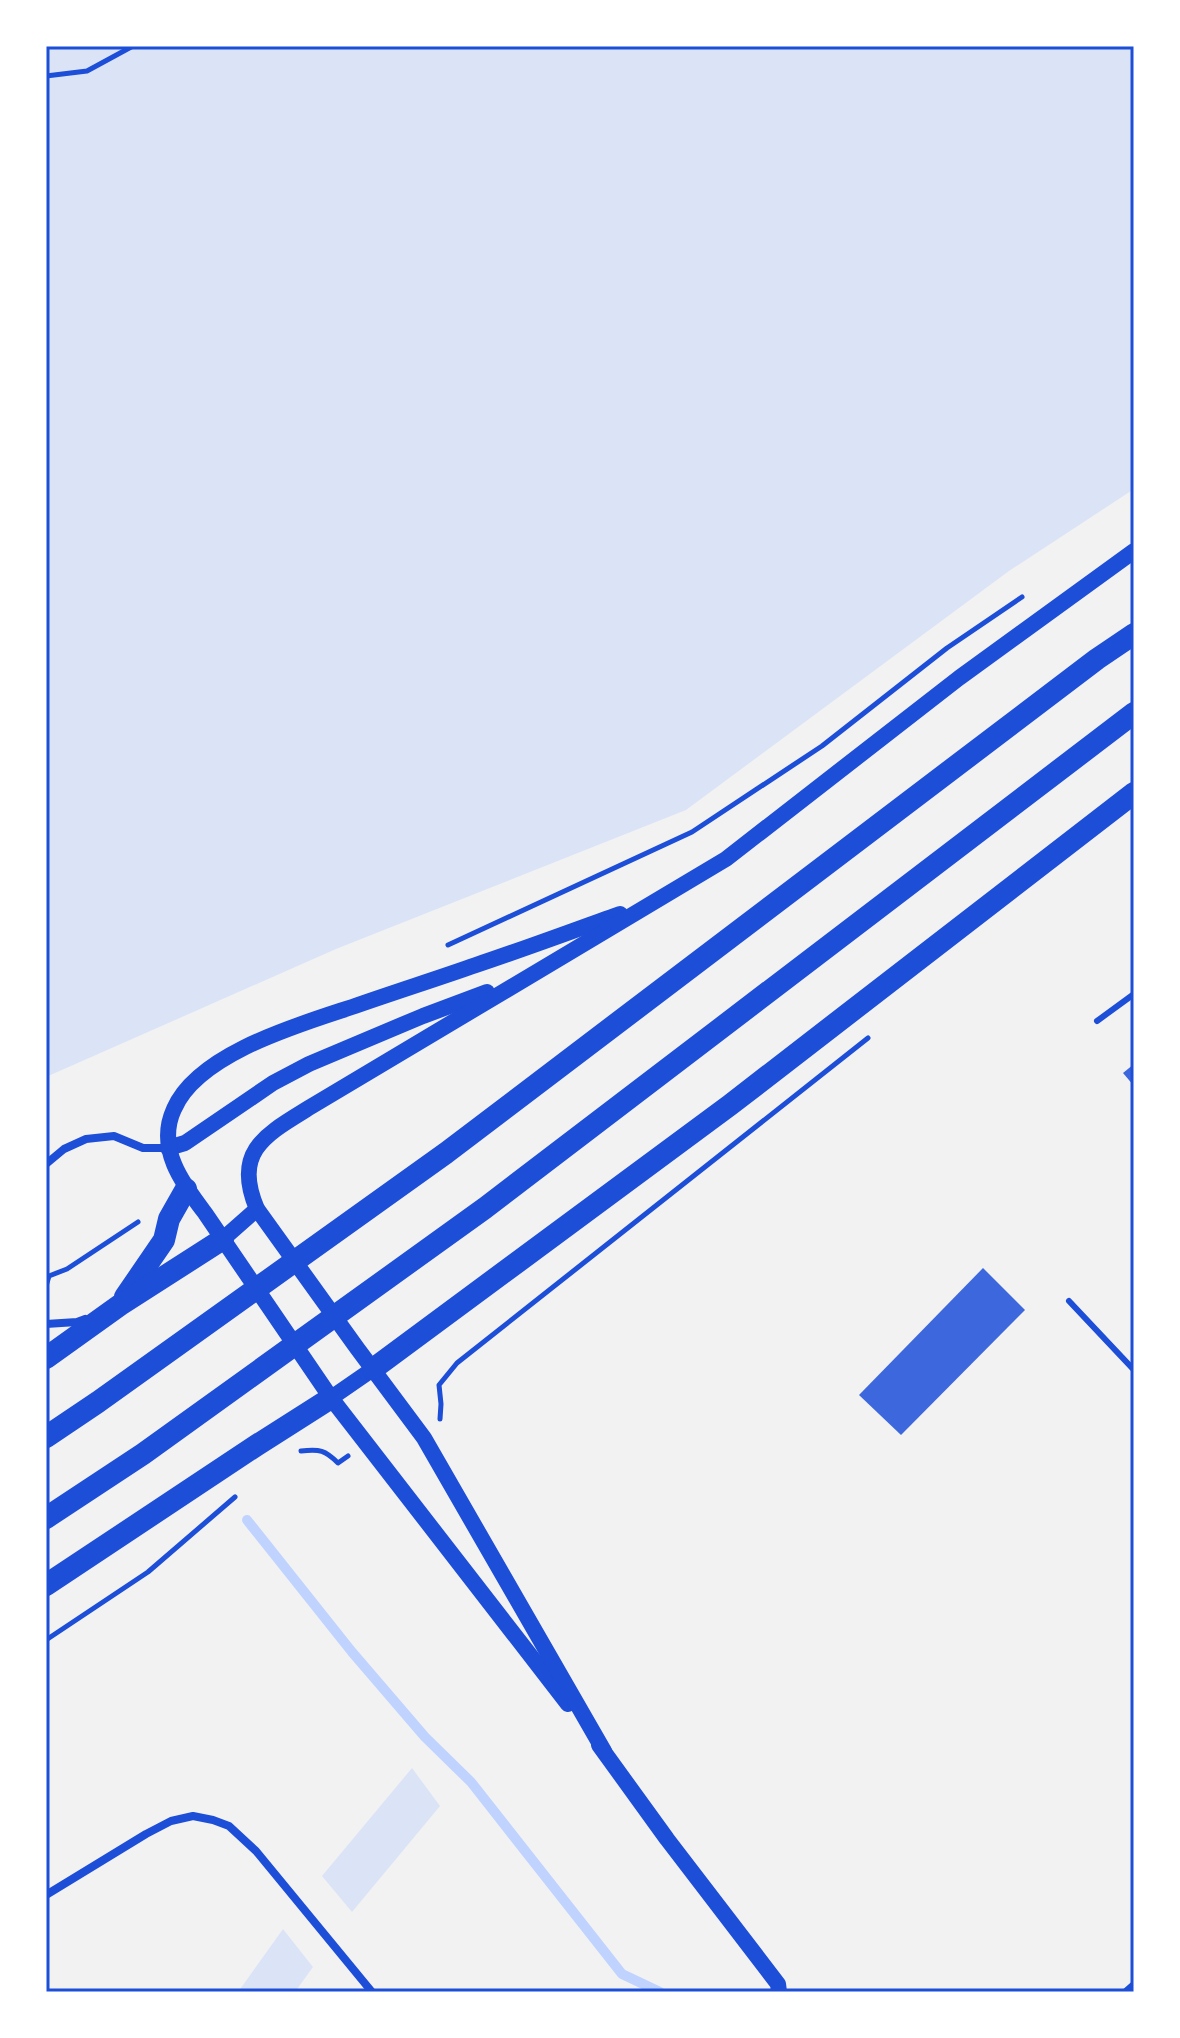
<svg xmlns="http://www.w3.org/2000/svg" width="1180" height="2038" font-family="'PT Sans',sans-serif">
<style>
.green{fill:#dbe4f7}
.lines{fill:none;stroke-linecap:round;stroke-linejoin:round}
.stream{stroke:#bfd3fe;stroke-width:10}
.building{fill:#3d67dc}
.path{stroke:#1d4ed8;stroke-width:5}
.service{stroke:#1d4ed8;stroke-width:6}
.minor{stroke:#1d4ed8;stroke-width:8}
.secondary{stroke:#1d4ed8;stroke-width:16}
.trunk{stroke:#1d4ed8;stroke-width:22}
.neatline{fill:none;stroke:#1d4ed8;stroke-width:3}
</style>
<rect width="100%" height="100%" fill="#f2f2f2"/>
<!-- green -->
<g class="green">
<polygon points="46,46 1134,46 1134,489 1009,571 686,810 336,949 46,1077"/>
<polygon points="412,1768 440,1806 352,1912 322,1876"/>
<polygon points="283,1929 313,1967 295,1992 238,1992"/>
</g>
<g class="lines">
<!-- stream -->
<polyline class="stream" points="247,1520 352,1652 425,1737 471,1782 622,1974 660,1992"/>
</g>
<!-- building -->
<g class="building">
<polygon points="1134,1064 1134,1086 1123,1073"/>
<polygon points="983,1268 1025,1310 901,1435 859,1395"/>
</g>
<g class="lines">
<!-- path -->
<g class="path">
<polyline points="46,76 87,71 133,46"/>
<polyline points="448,945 692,832 822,746 947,648 1022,597"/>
<polyline points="46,1286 49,1276 67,1269 138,1222"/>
<polyline points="440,1419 441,1404 439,1385 457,1363 868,1038"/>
<path d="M301 1451C320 1449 325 1450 338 1463L348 1456"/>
<polyline points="46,1640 148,1572 235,1497"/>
</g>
<!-- service -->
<g class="service">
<polyline points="1097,1021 1134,994"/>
<polyline points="1069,1301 1134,1370"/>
</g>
<!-- minor -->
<g class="minor">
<polyline points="46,1164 64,1149 86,1139 114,1136 143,1148 168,1148"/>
<polyline points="46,1324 77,1322 85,1319"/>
<polyline points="46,1895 146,1834 171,1821 193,1816 213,1820 229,1826 256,1851 372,1992"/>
<polyline points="1126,1992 1134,1985"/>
</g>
<!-- secondary -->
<g class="secondary">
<polyline points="168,1148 185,1143 273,1083 309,1064 423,1016 487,992"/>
<polyline points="223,1239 257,1209"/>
<polyline points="331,1398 373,1369"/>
<path d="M568 1704 331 1398 205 1213C182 1183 156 1148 174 1109 198 1053 301 1024 355 1006 395 992 436 979 476 965 524 949 572 931 620 914"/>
<polyline points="599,1745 667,1839 778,1984 779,1992"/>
<path d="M604 1751 424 1438 357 1348 257 1209C232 1150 267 1134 312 1106L726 859 959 678 1134 551"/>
</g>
<!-- trunk -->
<g class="trunk">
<polyline points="125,1297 164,1240 169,1219 186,1189"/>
<polyline points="46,1358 120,1305 223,1239"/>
<polyline points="373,1369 730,1105 1134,793"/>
<polyline points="46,1437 98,1402 446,1153 1097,659 1134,634"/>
<polyline points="46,1518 143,1454 485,1208 1134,713"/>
<polyline points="46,1585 257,1445 331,1398"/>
</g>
</g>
<!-- border -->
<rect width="1180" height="2038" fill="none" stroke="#ffffff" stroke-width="96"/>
<rect x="48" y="48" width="1084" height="1942" class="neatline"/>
</svg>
